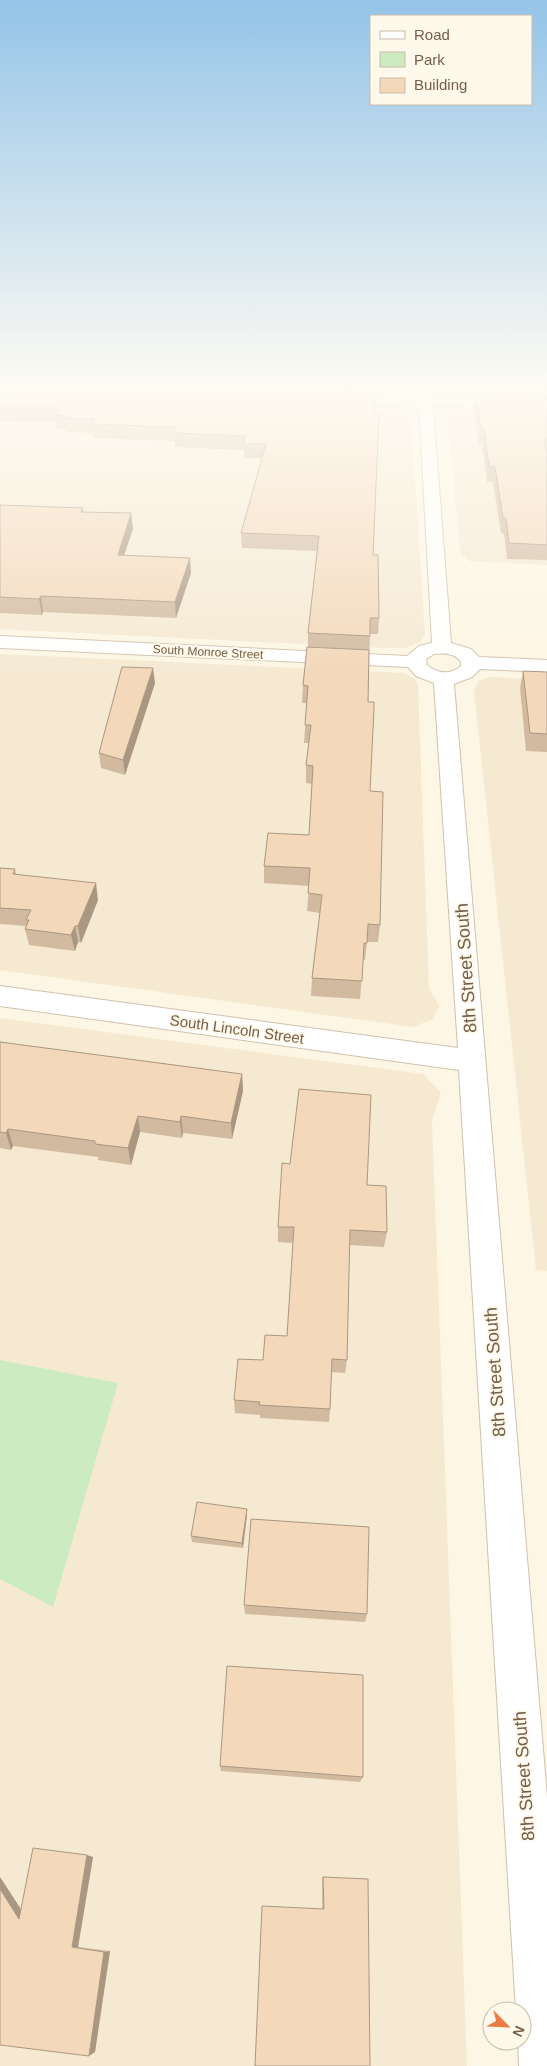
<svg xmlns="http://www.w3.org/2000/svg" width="547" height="2066" font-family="Helvetica,sans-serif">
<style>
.residential{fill:#f5e9d2}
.green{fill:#cdebc1}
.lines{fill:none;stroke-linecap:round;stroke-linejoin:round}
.minor-casing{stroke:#d1c1ac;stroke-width:2}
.minor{fill:#fff;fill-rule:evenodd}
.wall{fill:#d1baa0}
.shaded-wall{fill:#aa9782}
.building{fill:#f3d8ba;stroke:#aa9782}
.labels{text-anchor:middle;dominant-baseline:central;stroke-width:4;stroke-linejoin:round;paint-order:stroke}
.far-street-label{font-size:12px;fill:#765e48;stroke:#fff9eb}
.street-label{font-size:15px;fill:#765e48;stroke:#fff9eb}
.near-street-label{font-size:18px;fill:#765e48;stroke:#fff9eb}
</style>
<rect width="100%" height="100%" fill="#fdf6e4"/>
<!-- residential -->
<g class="residential">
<polygon points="0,393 388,405 406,409 411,418 425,635 420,642 406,648 383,648 0,629"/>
<polygon points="457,408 547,411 547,565 469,561 460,552 447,410"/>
<polygon points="0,654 404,673 415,679 418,685 429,989 439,1005 433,1019 413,1027 0,970"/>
<polygon points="490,677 547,680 547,1271 536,1270 474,691 478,681"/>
<polygon points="0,1018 423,1074 441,1093 432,1120 467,2066 0,2066"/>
</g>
<!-- green -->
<polygon class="green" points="0,1360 118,1383 53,1607 0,1579"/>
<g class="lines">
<defs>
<path id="minor" d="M418 390H432V398L547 402V410L433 406 451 643 471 649 479 657 547 660V672L480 669 472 677 454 684 547 1797V2066H519L518 2041H522V2011H516L459 1070 0 1006V986L458 1048 434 683 416 676 408 667 0 648V636L407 656 419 646 432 643 419 406 339 403 332 399 339 395 419 398ZM434 654C444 653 455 653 461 662V666C450 676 437 673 427 665L426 659Z"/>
</defs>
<!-- minor casing -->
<use href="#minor" class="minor-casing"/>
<!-- minor -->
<use href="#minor" class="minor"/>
</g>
<!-- wall -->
<g class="wall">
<polygon points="0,390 377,390 374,415 373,555 379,618 378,634 370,634 368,702 370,791 380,925 378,942 367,942 365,960 363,960 360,999 311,996 312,978 320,913 307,911 309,886 264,883 264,866 309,835 312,784 306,783 306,765 309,743 304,743 307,703 302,703 303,685 308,647 308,633 317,551 242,548 241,533 262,458 244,458 244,450 175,447 175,441 94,438 93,433 66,432 66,430 56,429 55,422 0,421"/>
<polygon points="472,390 547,390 547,560 507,559 504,534 501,533 493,482 487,482 482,443 479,443 473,409 475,398 473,398"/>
<polygon points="0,505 83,508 84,512 131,513 133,529 124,555 191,573 176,618 43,612 42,615 0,613"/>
<polygon points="523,671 547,672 547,752 526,751 520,688"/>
<polygon points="155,683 125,775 101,768 99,753"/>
<polygon points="0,868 15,869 16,874 98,900 81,943 78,942 75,951 29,945 25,929 26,926 0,924"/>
<polygon points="0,1042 242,1074 243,1091 232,1139 183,1133 182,1138 140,1132 131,1165 98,1160 98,1157 13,1146 11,1150 0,1148"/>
<polygon points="367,1185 387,1232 384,1247 349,1245 347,1360 345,1373 331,1372 330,1409 329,1422 260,1418 260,1415 235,1413 234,1400 263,1360 287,1336 293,1243 278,1242 278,1227"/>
<polygon points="247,1509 247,1515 243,1548 192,1542 191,1536"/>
<polygon points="244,1605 367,1614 365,1622 245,1614"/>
<polygon points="220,1766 363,1777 360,1782 221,1771"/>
<polygon points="93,1857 78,1947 110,1951 95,2052 0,1877 21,1910"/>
<polygon points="323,1877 370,2066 322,1909 322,1879"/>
</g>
<!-- shaded-wall -->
<g class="shaded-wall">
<polygon points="131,513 133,529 119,570 118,555"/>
<polygon points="190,558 191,573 176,618 175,602"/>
<polygon points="41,596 43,612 42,615 39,599"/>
<polygon points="153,668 155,683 125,775 123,760"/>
<polygon points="96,883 98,900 81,943 78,926"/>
<polygon points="75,926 78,942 75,951 71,935"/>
<polygon points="242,1074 243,1091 232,1139 231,1123"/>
<polygon points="138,1116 140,1132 131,1165 128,1148"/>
<polygon points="181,1116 183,1133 182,1138 180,1122"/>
<polygon points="8,1129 13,1146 11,1150 6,1133"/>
<polygon points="247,1509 247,1515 243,1548 242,1543"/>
<polygon points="87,1855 93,1857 78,1947 72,1947"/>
<polygon points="0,1877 28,1920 19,1919 0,1889"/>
<polygon points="110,1951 95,2052 89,2056 104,1952"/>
</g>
<!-- building -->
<g class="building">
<polygon points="0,390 323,390 376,392 374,415 379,415 373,555 378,555 379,618 370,618 370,636 308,633 319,536 241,533 266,444 244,444 245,436 174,433 176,427 92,424 95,419 64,418 65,416 54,415 58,408 0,407"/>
<polygon points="475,395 547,398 547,440 544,439 547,454 547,545 509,543 506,518 503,518 495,467 489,467 484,429 481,429"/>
<polygon points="0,505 83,508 81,512 131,513 118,555 190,558 175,602 41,596 39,599 0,597"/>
<polygon points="307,647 369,650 368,702 374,702 374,709 370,791 383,792 380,925 368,924 367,943 364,943 362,981 312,978 322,895 308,893 310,868 264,866 268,833 309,835 313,766 306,765 311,725 305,725 308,686 303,685"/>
<polygon points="122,667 153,668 123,760 99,753"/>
<polygon points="523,671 547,672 547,734 530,733"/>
<polygon points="0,868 15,869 13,874 96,883 78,926 75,926 71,935 25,929 29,920 26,920 31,910 0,908"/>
<polygon points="0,1042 242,1074 231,1123 181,1116 180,1122 138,1116 128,1148 95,1144 95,1141 8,1129 6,1133 0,1132"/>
<polygon points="299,1089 371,1095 367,1185 386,1186 387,1232 350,1230 347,1360 332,1359 330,1409 259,1405 260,1402 234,1400 238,1359 263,1360 265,1335 287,1336 294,1227 278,1227 282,1163 290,1164"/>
<polygon points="197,1502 247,1509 242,1543 191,1536"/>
<polygon points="251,1519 369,1527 367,1614 244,1605"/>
<polygon points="227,1666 363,1675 363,1777 220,1766"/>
<polygon points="33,1848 87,1855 72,1947 104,1952 89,2056 0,2045 0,1889 19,1919"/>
<polygon points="323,1877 368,1879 370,2066 255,2066 262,1906 324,1909"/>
</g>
<!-- sky -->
<linearGradient id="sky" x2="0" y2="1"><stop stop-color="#94c4e8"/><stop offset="0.57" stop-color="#fefbf3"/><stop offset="1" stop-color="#fefbf3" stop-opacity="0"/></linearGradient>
<rect width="547" height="680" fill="url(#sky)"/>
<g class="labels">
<!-- far-street labels -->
<g class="far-street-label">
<text transform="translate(208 652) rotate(3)">South Monroe Street</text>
</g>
<!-- street labels -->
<g class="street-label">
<text transform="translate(237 1029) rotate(8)">South Lincoln Street</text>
</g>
<!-- near-street labels -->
<g class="near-street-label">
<text transform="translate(466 968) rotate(-94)">8th Street South</text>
<text transform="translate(495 1372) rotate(-94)">8th Street South</text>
<text transform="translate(524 1776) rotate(-94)">8th Street South</text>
</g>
</g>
<!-- legend -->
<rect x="370" y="15" width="162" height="90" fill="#fff9eb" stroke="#c8bbaa"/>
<rect x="380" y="31" width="25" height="8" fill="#ffffff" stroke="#c8bbaa"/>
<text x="414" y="40" font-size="15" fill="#765e48">Road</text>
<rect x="380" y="52" width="25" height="15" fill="#cdebc1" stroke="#c8bbaa"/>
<text x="414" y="65" font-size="15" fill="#765e48">Park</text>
<rect x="380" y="78" width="25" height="15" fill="#f3d8ba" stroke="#c8bbaa"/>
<text x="414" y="90" font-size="15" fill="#765e48">Building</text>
<!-- north arrow -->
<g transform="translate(507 2026) rotate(114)"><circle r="24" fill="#fff9eb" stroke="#c8bbaa"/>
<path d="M0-4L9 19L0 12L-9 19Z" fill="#eb7d44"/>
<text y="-8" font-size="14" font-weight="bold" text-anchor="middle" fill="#765e48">N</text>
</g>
</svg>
